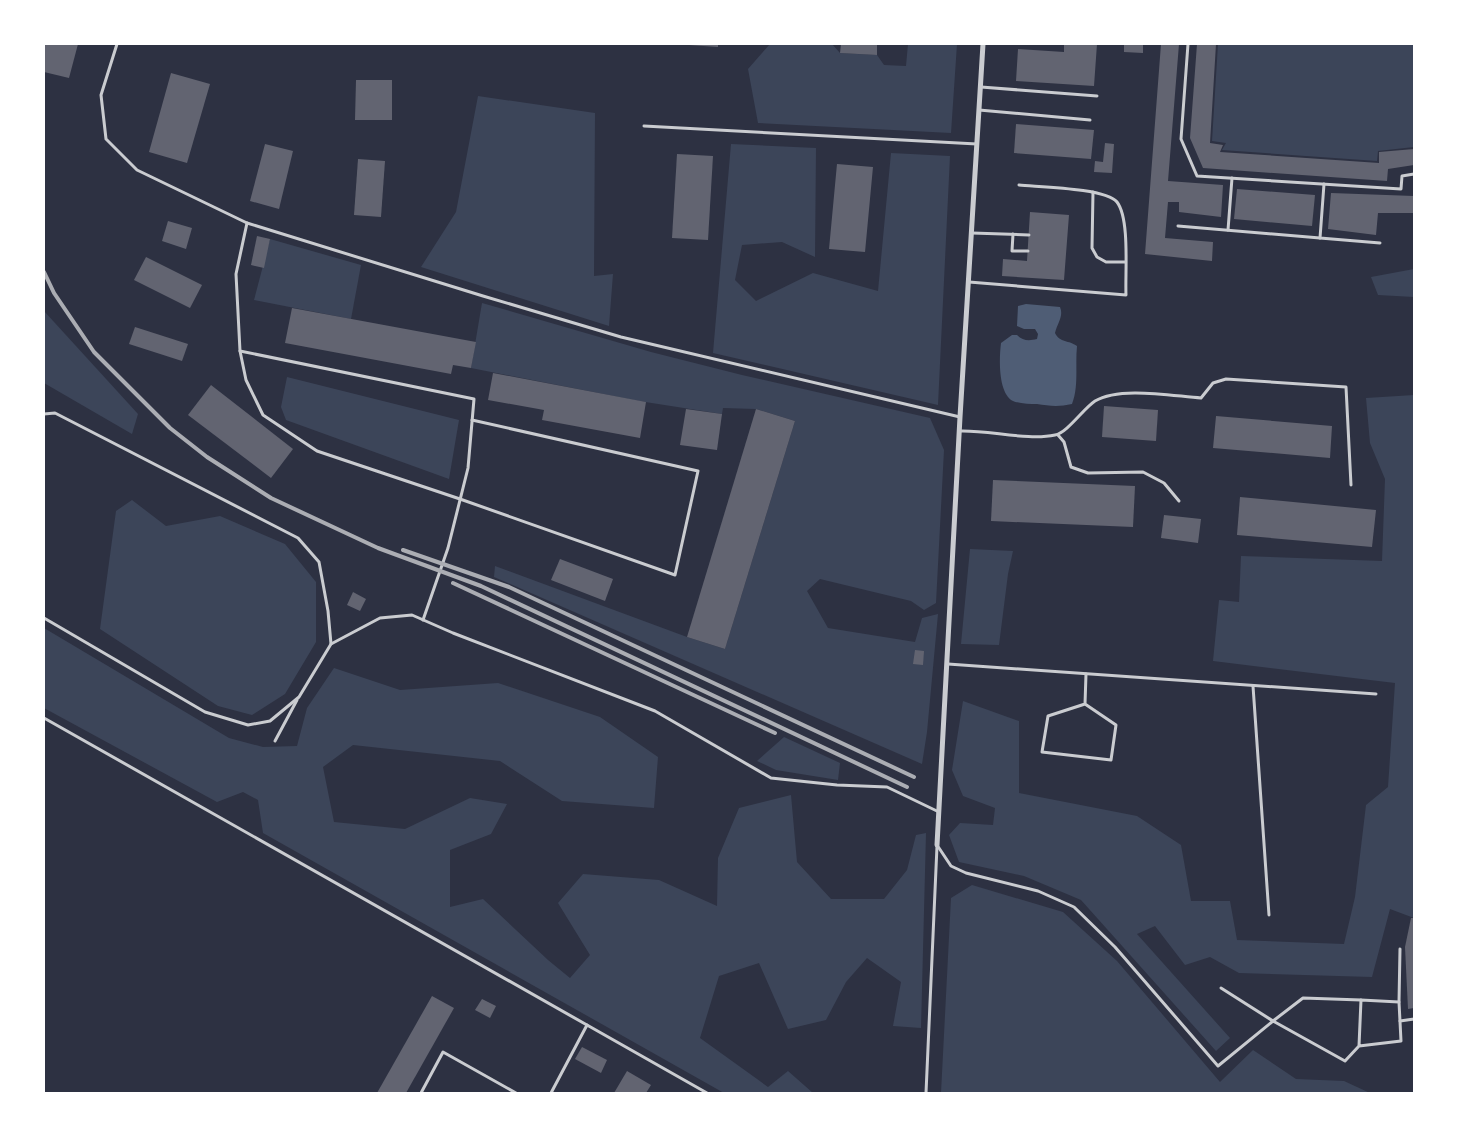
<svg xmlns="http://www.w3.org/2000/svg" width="1458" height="1137" font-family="Lato,sans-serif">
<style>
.green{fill:#3c4559}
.water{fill:#4f5d75}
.building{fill:#626471}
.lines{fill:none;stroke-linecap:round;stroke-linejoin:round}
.service{stroke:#caccd0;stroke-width:3}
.minor{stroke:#caccd0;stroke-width:5}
.rail{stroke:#abadb3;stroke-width:4}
</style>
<rect width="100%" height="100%" fill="#2d3142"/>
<!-- green -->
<g class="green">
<polygon points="770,44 832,44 840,53 877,55 884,65 906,66 908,44 957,44 951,133 758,123 748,69"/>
<polygon points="1218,44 1414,44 1414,147 1378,151 1377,161 1222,150 1226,143 1212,141"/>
<polygon points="478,96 595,113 594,276 613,274 609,326 421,267 456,212"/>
<polygon points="731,144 816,148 815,257 782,242 742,245 735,280 756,301 813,273 878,291 891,153 950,156 938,405 713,353"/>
<polygon points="270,239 361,265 351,319 254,300"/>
<polygon points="1414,269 1414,297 1378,295 1371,277"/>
<polygon points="482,303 651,352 742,375 930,418 944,450 936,603 924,610 911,601 820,579 807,591 828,628 915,642 922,618 938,614 927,732 922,764 494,577 495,566 687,637 725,649 795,421 756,409 723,408 722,414 639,401 471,368"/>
<polygon points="44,311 138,414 132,434 44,383"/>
<polygon points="287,377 459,420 449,479 286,420 281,407"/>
<polygon points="1414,395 1414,918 1390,909 1372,977 1239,973 1210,957 1185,965 1155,926 1137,934 1230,1038 1216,1051 1081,900 1024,876 959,862 949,835 960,823 993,825 995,808 963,796 952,770 963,701 1019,721 1019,793 1137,816 1181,845 1191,901 1230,901 1237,940 1344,944 1355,897 1366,805 1388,787 1395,683 1213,661 1219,600 1239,602 1241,556 1382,561 1385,479 1370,443 1366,398"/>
<polygon points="132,500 166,526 220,516 285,544 316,582 316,642 285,694 252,715 218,706 100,629 116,511"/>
<polygon points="970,549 1013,551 1008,574 999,645 961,644"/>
<polygon points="44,628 229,738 263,747 297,746 307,708 334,668 400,690 498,683 600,717 658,757 654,808 562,801 500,761 353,745 323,767 334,822 405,829 470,798 507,804 491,834 450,850 450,907 483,899 548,960 570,978 590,955 558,903 583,874 659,880 717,906 718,858 739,808 791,795 797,862 831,899 884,899 907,870 916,835 926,833 921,1028 893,1026 901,982 867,958 846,982 826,1020 788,1029 759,963 719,976 700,1038 768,1087 788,1071 813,1093 724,1093 263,833 258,800 243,792 217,802 44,708"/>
<polygon points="784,737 840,763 838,780 776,770 757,761"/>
<polygon points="972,885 1063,912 1117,961 1220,1082 1253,1050 1296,1079 1344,1081 1370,1093 941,1093 951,898"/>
</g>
<!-- water -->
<path class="water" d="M1026 304 1060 307C1064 316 1057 324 1055 333 1060 343 1069 340 1077 346 1075 365 1079 386 1072 404 1059 407 1049 406 1037 404 1030 404 1020 404 1013 401 998 393 999 359 1001 343L1012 335H1017C1023 341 1029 341 1037 339L1038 334 1035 329H1024L1017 326 1018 306Z"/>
<!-- building -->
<g class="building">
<polygon points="44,44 78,44 69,78 44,72"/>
<polygon points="689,44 718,44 718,47 689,45"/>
<polygon points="841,44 877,44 877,55 840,53"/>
<polygon points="1064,44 1097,44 1094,86 1016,81 1018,49 1064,52"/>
<polygon points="1124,44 1143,44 1143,53 1124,52"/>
<polygon points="1161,44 1179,44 1168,181 1223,185 1221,217 1179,212 1179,202 1168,202 1165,238 1213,242 1212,261 1145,254"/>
<polygon points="1197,44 1216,44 1210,143 1223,145 1220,152 1379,163 1379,152 1414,149 1414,165 1388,169 1387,181 1203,168 1190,138"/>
<polygon points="171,73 210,84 187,163 149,152"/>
<polygon points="356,80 392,80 392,120 355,120"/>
<polygon points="1016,124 1094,130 1091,159 1014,153"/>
<polygon points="1105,143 1114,144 1112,173 1094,172 1095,161 1103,162"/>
<polygon points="265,144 293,151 279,209 250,201"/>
<polygon points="677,154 713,156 708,240 672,238"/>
<polygon points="358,159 385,161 381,217 354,215"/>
<polygon points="837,164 873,167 865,252 829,249"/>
<polygon points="1237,189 1315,195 1312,226 1234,219"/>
<polygon points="1331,193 1414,196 1414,213 1378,213 1376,235 1328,229"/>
<polygon points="1030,212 1069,215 1064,280 1002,276 1003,259 1027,261"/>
<polygon points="168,221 192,228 186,249 162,241"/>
<polygon points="257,236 270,239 264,268 251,265"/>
<polygon points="146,257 202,285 190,308 134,280"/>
<polygon points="292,308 476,342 471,368 453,365 451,374 285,343"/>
<polygon points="135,327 188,344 182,361 129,344"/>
<polygon points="493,373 646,402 640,438 542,420 544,410 488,400"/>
<polygon points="211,385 293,449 271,478 188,415"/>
<polygon points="1104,406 1158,410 1156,441 1102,437"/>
<polygon points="686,409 722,414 717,450 680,445"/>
<polygon points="756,409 795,421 725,649 687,637"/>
<polygon points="1216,416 1332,426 1330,458 1213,448"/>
<polygon points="993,480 1135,486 1133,527 991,521"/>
<polygon points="1240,497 1376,510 1372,547 1237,535"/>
<polygon points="1164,515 1201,519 1198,543 1161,538"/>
<polygon points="560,559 613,579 605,601 551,580"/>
<polygon points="353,592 366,599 360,611 347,605"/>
<polygon points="915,650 924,651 923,665 913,664"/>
<polygon points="1411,918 1414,918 1414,1008 1408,1009 1405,947"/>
<polygon points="432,996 454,1008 406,1093 377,1093"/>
<polygon points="482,999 496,1006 490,1018 475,1010"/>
<polygon points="582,1047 607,1060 601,1073 575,1059"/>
<polygon points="627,1071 651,1085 646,1093 614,1093"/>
</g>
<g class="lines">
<!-- service -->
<g class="service">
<polyline points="117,44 101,95 106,139 137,170 247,223 483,296 621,337 960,417"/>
<polyline points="1188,44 1181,139 1197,176 1401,189 1402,176 1414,174"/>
<polyline points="981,87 1097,96"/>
<polyline points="979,110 1090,120"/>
<polyline points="644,126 977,144"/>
<polyline points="1324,184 1320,238 1380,243"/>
<polyline points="1093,192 1092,248 1097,257 1106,262 1125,262"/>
<polyline points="247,223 236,274 240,351 474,399 468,468 448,548 423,620"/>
<polyline points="1178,226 1320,238"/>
<polyline points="1228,230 1232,178"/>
<polyline points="972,233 1029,235"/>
<polyline points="1013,234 1012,251 1028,251"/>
<path d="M969 282 1126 295C1125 273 1130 219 1117 202 1106 188 1039 187 1019 185"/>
<polyline points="240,351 246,380 263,415 317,451 460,499 675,575 698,471 472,420"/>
<polyline points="44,414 55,413 298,538 319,562 328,611 331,644"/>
<path d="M960 431C989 430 1028 441 1055 435 1067 433 1084 408 1095 401 1120 386 1172 396 1201 398L1213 383 1226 379 1346 387 1351 485"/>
<polyline points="1058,435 1064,442 1071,467 1088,473 1143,472 1164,483 1179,501"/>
<polyline points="44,618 205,712 248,725 270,721 299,697 331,644 380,618 412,615 453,633 655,711 771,778 837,785 887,787 939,812"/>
<polyline points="948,664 1376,694"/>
<polyline points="1253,686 1269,915"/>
<polyline points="1085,704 1116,725 1111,760 1042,752 1048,716 1085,704 1086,674"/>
<polyline points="44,718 587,1025"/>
<polyline points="275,741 297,700"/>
<polyline points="937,845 951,866 966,873 1038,891 1074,907 1115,947 1218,1066 1273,1021 1345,1061 1359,1046 1361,1000 1399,1002 1401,1041 1359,1046"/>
<polyline points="1221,988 1273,1021 1303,998 1361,1000"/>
<polyline points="1399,1002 1400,949"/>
<polyline points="1400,1021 1414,1019"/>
<polyline points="421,1093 443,1052 516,1093"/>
<polyline points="551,1093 587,1025 707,1093"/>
<polyline points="926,1093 937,846"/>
</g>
<!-- minor -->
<polyline class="minor" points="937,845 960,417 983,44"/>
<!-- rail -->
<g class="rail">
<polyline points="44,272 54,293 94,352 170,428 207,457 271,498 378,548 481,586 907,787"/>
<polyline points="403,550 509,587 914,777"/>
<polyline points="453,583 775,733"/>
</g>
</g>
<!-- border -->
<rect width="1458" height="1137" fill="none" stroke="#ffffff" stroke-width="90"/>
</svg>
